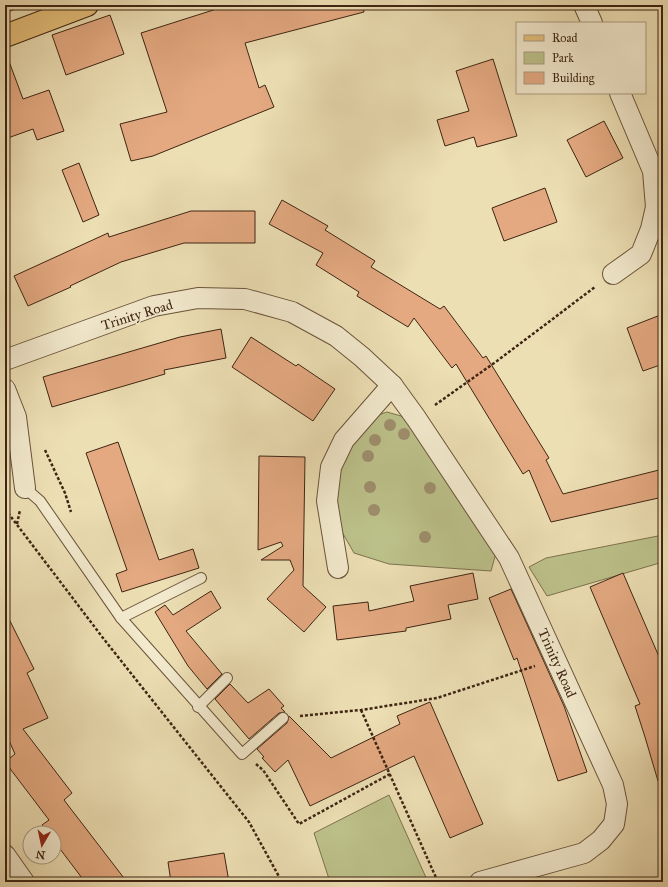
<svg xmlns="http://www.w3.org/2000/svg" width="668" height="887" font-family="'IM FELL Great Primer',serif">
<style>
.green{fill:#bcc18a;stroke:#7d734e}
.building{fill:#e4a981;stroke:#3e2513}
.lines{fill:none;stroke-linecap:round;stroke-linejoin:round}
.service-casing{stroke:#6a543b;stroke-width:12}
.minor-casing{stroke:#6a543b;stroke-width:22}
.primary-casing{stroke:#3e2513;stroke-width:24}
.path{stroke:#3e2513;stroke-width:2.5;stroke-dasharray:3 2;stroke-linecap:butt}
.service{stroke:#f3eace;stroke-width:10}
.minor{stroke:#f3eace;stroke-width:20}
.primary{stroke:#e6c07a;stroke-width:22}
.tree{fill:#9e8e6c}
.labels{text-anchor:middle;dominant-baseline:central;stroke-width:3;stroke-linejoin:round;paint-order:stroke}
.street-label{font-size:14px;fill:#3e2513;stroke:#f3eace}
</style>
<rect width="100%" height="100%" fill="#eddfb4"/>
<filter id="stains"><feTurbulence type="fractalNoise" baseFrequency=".005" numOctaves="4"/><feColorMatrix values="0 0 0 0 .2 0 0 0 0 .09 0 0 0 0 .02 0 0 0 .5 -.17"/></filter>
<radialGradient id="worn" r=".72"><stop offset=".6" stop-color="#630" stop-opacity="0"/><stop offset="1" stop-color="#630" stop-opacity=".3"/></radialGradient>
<!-- green -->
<g class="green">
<polygon points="5,5 27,5 5,13"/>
<polygon points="387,412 401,416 418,431 496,553 491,571 389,564 354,553 342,532 335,498 344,451 375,416"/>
<polygon points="663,535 663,562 547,596 529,567 546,558"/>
<polygon points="389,795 428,882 330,882 314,833"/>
</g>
<!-- building -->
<g class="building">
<polygon points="229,5 363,5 364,12 245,43 259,88 265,85 274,107 153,156 131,161 120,124 167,112 141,33"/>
<polygon points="110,15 124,54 66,75 52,35"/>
<polygon points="5,56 7,56 23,99 49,90 64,131 37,140 33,129 5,139"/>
<polygon points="493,59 517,136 477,147 474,137 445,146 437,120 469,111 456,71"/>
<polygon points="604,121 623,158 586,177 567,140"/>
<polygon points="79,163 99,215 83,222 62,170"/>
<polygon points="545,188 557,222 504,241 492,208"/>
<polygon points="282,200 328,226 325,230 375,261 371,267 440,309 444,306 483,358 486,356 549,458 546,460 563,494 663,469 663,497 551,522 529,470 523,474 456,364 452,368 414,318 408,327 357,296 359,292 316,265 323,253 269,224"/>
<polygon points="191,211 255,211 255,243 184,243 121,262 70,286 71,287 28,306 14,276 108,233 109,237"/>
<polygon points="663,314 663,364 643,371 627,328"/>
<polygon points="221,329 226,358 164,370 165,374 52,407 43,377 180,337"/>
<polygon points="251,337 296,366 298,364 335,389 313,421 232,367"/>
<polygon points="118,442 159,560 193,549 199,568 122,592 116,574 127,570 86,453"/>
<polygon points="259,456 305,457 303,586 326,607 304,632 267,599 294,570 290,560 261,560 283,546 281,542 258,550"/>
<polygon points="473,573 478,599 448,605 451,619 406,628 406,631 337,640 333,606 368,602 369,611 414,601 410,586"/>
<polygon points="623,573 663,666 663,781 658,781 645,737 635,706 640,704 590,587"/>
<polygon points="511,589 564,706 587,772 558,781 517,658 514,660 489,598"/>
<polygon points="211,591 221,608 186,631 222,674 207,689 188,666 155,612 165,605 173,615"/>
<polygon points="5,611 34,669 27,673 48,718 23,729 72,793 64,800 127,882 85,882 54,841 54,833 47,833 42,825 49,820 5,762 15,754 7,736 5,737"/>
<polygon points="230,684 248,703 269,689 284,706 281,708 285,712 279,713 249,739 215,699"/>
<polygon points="430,702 483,824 450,838 414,756 310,806 288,760 275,772 262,758 264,757 257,749 287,723 289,716 331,758 400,724 397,716"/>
<polygon points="224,853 229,882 171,882 168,862"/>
</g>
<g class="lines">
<defs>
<g id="service">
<polyline points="25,488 40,501 121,618 242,754 283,718"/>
<polyline points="121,618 201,578"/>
<polyline points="198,707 227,678"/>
</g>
<g id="minor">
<polyline points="584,5 592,23"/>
<polyline points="613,274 641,254 651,229 656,207 653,171 620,93"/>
<polyline points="5,360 154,306 198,298 245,299 292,312 336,336 362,357 392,385 416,418 509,558 613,785 617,804 614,824 601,840 584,853 480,882"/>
<polyline points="5,389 16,417 25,488"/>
<polyline points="338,568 327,501 331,467 344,440 392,385"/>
<polyline points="5,855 24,882"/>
</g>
<polyline id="primary" points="5,36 87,5"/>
</defs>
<!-- service casing -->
<use href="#service" class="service-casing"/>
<!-- minor casing -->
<use href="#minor" class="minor-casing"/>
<!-- primary casing -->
<use href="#primary" class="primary-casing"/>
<!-- path -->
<g class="path">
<polyline points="435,405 497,361 595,287"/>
<polyline points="45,450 65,493 71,512"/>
<polyline points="5,509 103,638 249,822 282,882"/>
<polyline points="17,524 20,510"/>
<polyline points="361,710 438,882"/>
<polyline points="300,716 361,710 437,698 535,666"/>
<polyline points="256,764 263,770 299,824 390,774"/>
</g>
<!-- service -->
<use href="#service" class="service"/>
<!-- minor -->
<use href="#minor" class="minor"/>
<!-- primary -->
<use href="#primary" class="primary"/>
</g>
<!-- trees -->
<g class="tree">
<circle cx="390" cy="425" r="6"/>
<circle cx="404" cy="434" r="6"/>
<circle cx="375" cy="440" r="6"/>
<circle cx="368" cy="456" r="6"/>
<circle cx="370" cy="487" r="6"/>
<circle cx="430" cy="488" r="6"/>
<circle cx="374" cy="510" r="6"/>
<circle cx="425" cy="537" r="6"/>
</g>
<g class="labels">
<!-- street labels -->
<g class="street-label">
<text transform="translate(137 315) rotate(-17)">Trinity Road</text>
<text transform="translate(557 663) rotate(66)">Trinity Road</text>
</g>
</g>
<!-- margin -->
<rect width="668" height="887" fill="none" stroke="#eddfb4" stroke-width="20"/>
<rect x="6" y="6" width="656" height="875" fill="none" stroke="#3e2513" stroke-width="2"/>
<rect x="10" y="10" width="648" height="867" fill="none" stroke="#3e2513"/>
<!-- legend -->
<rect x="516" y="22" width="130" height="72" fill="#f3eace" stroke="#ab9b83"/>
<rect x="524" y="35" width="20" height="6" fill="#e6c07a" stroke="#ab9b83"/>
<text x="552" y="42" font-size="12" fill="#3e2513">Road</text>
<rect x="524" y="52" width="20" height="12" fill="#bcc18a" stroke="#ab9b83"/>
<text x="552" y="62" font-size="12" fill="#3e2513">Park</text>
<rect x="524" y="72" width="20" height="12" fill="#e4a981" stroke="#ab9b83"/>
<text x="552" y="82" font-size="12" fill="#3e2513">Building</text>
<!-- north arrow -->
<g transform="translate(42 845) rotate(189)"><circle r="19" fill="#f3eace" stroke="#ab9b83"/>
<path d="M0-3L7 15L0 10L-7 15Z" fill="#8f2418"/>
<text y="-6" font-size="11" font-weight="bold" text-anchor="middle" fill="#3e2513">N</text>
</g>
<rect width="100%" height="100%" filter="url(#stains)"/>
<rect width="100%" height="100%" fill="url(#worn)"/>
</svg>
